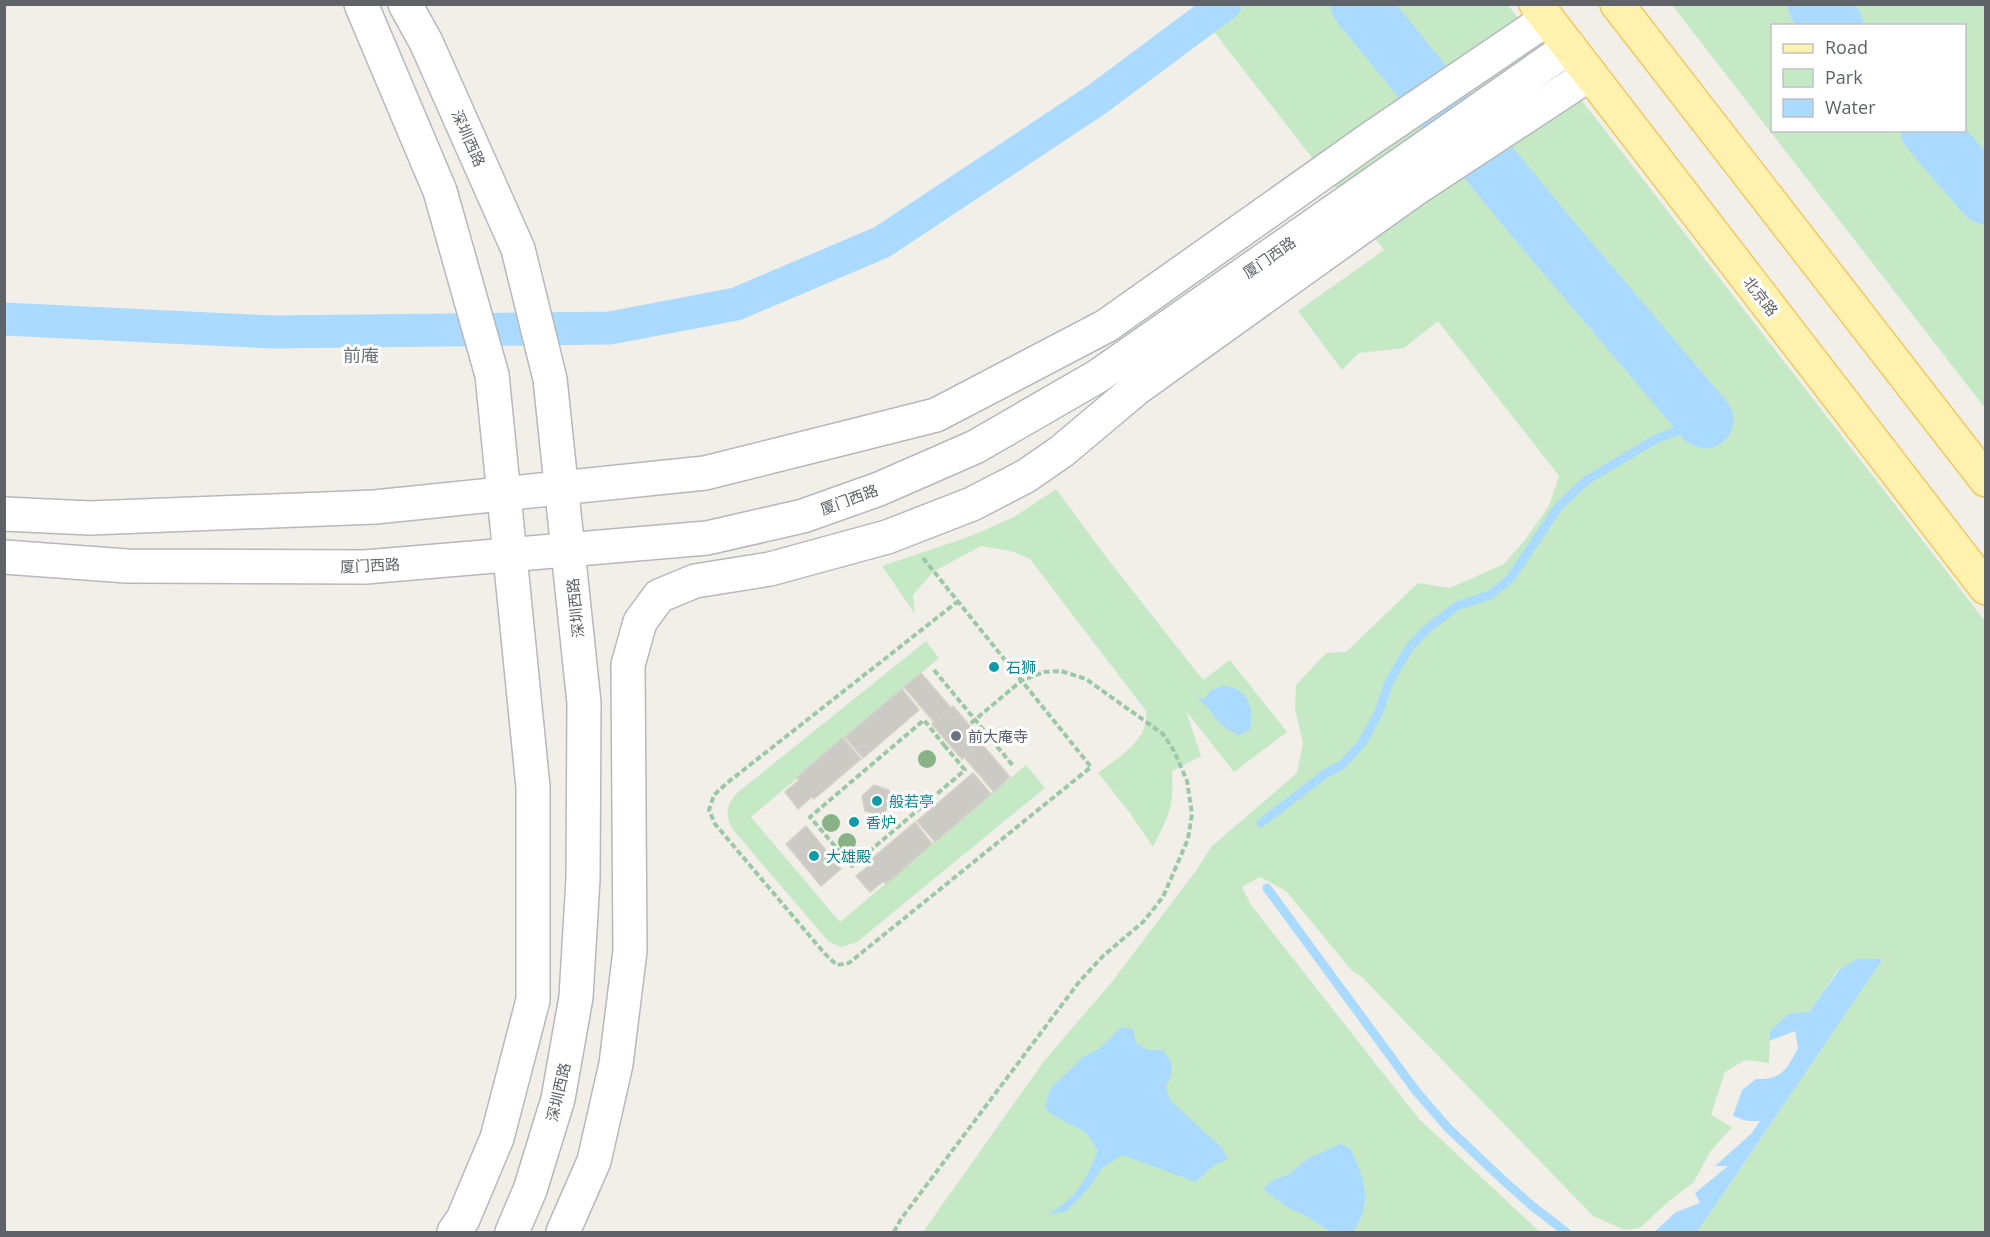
<svg xmlns="http://www.w3.org/2000/svg" width="1990" height="1237" font-family="'Open Sans','Noto Sans SC',sans-serif">
<style>
.green{fill:#c5e8c5;fill-rule:evenodd}
.water{fill:#aadaff}
.lines{fill:none;stroke-linecap:round;stroke-linejoin:round}
.stream{stroke:#aadaff;stroke-width:9}
.canal{stroke:#aadaff;stroke-width:33}
.river{stroke:#aadaff;stroke-width:57}
.building{fill:#cccac5;stroke:#d6d1c6;stroke-width:1.5}
.minor-casing{stroke:#b5b8bc;stroke-width:36}
.major-casing{stroke:#f2c960;stroke-width:36}
.path{stroke:#9cc7a9;stroke-width:4;stroke-dasharray:6 3;stroke-linecap:butt}
.minor{stroke:#fff;stroke-width:33}
.major{stroke:#fff2af;stroke-width:33}
.tree{fill:#89b387}
.culture-dot{fill:#0f9aa8;stroke:#fff;stroke-width:2}
.worship-dot{fill:#6b7280;stroke:#fff;stroke-width:2}
.labels{text-anchor:middle;dominant-baseline:central;stroke-width:6;stroke-linejoin:round;paint-order:stroke}
.street-label{font-size:15px;fill:#5f6368;stroke:#fff}
.culture-label{font-size:15px;fill:#0d838f;stroke:#fff;text-anchor:start}
.worship-label{font-size:15px;fill:#5b616d;stroke:#fff;text-anchor:start}
.quarter-label{font-size:18px;fill:#70757a;stroke:#fff}
</style>
<rect width="100%" height="100%" fill="#f1efe8"/>
<!-- green -->
<g class="green">
<polygon points="1193,5 1508,5 1985,621 1985,1232 1697,1232 1883,959 1838,970 1809,1012 1770,1031 1769,1063 1745,1060 1725,1072 1711,1115 1732,1127 1710,1152 1694,1182 1669,1201 1640,1228 1625,1230 1593,1216 1361,976 1352,971 1286,891 1260,877 1242,887 1251,905 1419,1119 1540,1232 923,1232 1044,1061 1111,983 1198,868 1211,847 1297,773 1303,743 1295,708 1296,685 1326,653 1346,652 1418,583 1450,588 1504,564 1525,540 1549,506 1559,476 1438,321 1404,348 1359,353 1342,370 1298,311 1384,250"/>
<path d="M1672 5H1985V408ZM1772 26H1964V130H1772Z"/>
<path d="M1056 489 1106 557 1203 680 1230 660 1287 732 1234 772 1186 711 1201 756 1172 771C1174 808 1169 815 1153 847L1130 813 1098 773C1118 757 1150 740 1146 711L1030 559 1011 551 981 546 933 572 913 595 915 614 882 566 971 536 1014 517Z"/>
<path d="M926 641 939 658 751 817 840 922 1026 765 1045 788 857 942 841 947 829 942 734 831C725 817 725 806 737 793Z"/>
</g>
<!-- water -->
<g class="water">
<path d="M1222 686C1249 687 1254 707 1250 730L1239 735C1221 726 1220 725 1209 709 1204 703 1196 698 1190 692L1197 698 1205 699 1210 691Z"/>
<path d="M1857 959H1883L1697 1232H1654L1676 1212 1700 1203 1695 1193 1728 1166H1715L1751 1134 1760 1121H1747L1733 1116 1742 1090 1756 1079C1782 1080 1787 1069 1798 1048L1795 1031 1769 1041 1770 1031 1788 1014 1809 1012 1839 970Z"/>
<path d="M1122 1027 1133 1029 1136 1043 1148 1050H1163C1175 1065 1174 1070 1166 1087L1170 1100 1221 1147 1228 1159 1213 1166 1196 1182 1122 1155 1103 1167 1088 1189 1066 1212 1048 1214C1078 1197 1085 1181 1098 1151L1086 1132 1054 1116 1045 1108 1050 1089 1084 1056 1099 1049Z"/>
<path d="M1340 1144 1350 1148C1365 1178 1373 1203 1353 1232H1331L1308 1217 1287 1207 1263 1189 1273 1180 1290 1174 1307 1159Z"/>
</g>
<g class="lines">
<!-- stream -->
<g class="stream">
<polyline points="1261,823 1325,774 1342,765 1362,743 1379,712 1389,682 1409,648 1427,629 1457,606 1490,595 1510,579 1559,506 1587,480 1656,439 1705,420"/>
<polyline points="1267,888 1416,1091 1448,1128 1503,1180 1531,1205 1566,1232"/>
</g>
<!-- canal -->
<polyline class="canal" points="4,319 273,332 610,328 736,304 882,242 1096,100 1225,4"/>
<!-- river -->
<g class="river">
<polyline points="1359,4 1533,217 1705,420"/>
<polyline points="1816,4 1835,26"/>
<polyline points="1929,130 1986,196"/>
</g>
</g>
<!-- building -->
<g class="building">
<polygon points="921,673 951,708 953,706 983,742 981,743 1010,777 994,792 964,757 962,759 932,724 934,722 904,687"/>
<polygon points="902,689 919,710 863,758 845,737"/>
<polygon points="953,706 983,742 962,759 932,724"/>
<polygon points="843,738 861,759 814,799 812,797 798,809 785,792 799,780 796,778"/>
<polygon points="973,773 991,794 935,842 917,821"/>
<polygon points="874,785 889,790 891,806 880,816 865,811 862,796"/>
<polygon points="915,822 932,844 886,884 884,881 870,892 856,876 870,865 868,862"/>
<polygon points="806,826 841,869 821,886 786,844"/>
</g>
<g class="lines">
<defs>
<g id="minor">
<polyline points="361,4 440,191 492,375 533,787 533,1000 497,1138 463,1219 454,1232"/>
<polyline points="405,4 426,42 518,249 550,379 584,703 583,879 576,997 558,1099 530,1190 512,1232"/>
<polyline points="4,514 90,518 375,507 705,473 936,415 1106,326 1373,137 1547,19"/>
<polyline points="4,557 127,566 365,567 707,538 803,516 879,489 975,447 1098,376 1569,47"/>
<polyline points="563,1232 594,1161 616,1064 630,951 628,665 640,622 659,596 695,581 770,569 887,537 972,504 1026,476 1062,451 1137,388 1412,191 1590,74"/>
</g>
<g id="major">
<polyline points="1536,4 1986,588"/>
<polyline points="1617,4 1986,480"/>
</g>
</defs>
<!-- minor casing -->
<use href="#minor" class="minor-casing"/>
<!-- major casing -->
<use href="#major" class="major-casing"/>
<!-- path -->
<g class="path">
<polyline points="923,558 1091,767 849,963 837,965 825,954 715,824 709,810 714,795 727,783 957,602"/>
<polyline points="934,670 1014,767"/>
<polyline points="944,745 965,770 852,866 810,817 924,720 944,745 947,743"/>
<polyline points="894,1232 901,1219 1079,982 1103,956 1143,922 1163,897 1188,839 1192,814 1187,781 1174,751 1163,734 1086,679 1061,671 1044,672 1021,681 970,724"/>
</g>
<!-- minor -->
<use href="#minor" class="minor"/>
<!-- major -->
<use href="#major" class="major"/>
</g>
<!-- trees -->
<g class="tree">
<circle cx="927" cy="759" r="9"/>
<circle cx="831" cy="823" r="9"/>
<circle cx="847" cy="842" r="9"/>
</g>
<!-- markers -->
<g class="culture-dot">
<circle cx="994" cy="667" r="6"/>
<circle cx="877" cy="801" r="6"/>
<circle cx="854" cy="822" r="6"/>
<circle cx="814" cy="856" r="6"/>
</g>
<circle class="worship-dot" cx="956" cy="736" r="6"/>
<g class="labels">
<!-- street labels -->
<g class="street-label">
<text transform="translate(469 138) rotate(66)">深圳西路</text>
<text transform="translate(1269 257) rotate(-35)">厦门西路</text>
<text transform="translate(1761 296) rotate(52)">北京路</text>
<text transform="translate(849 499) rotate(-20)">厦门西路</text>
<text transform="translate(370 565) rotate(-3)">厦门西路</text>
<text transform="translate(575 608) rotate(-96)">深圳西路</text>
<text transform="translate(558 1092) rotate(-77)">深圳西路</text>
</g>
<!-- culture labels -->
<g class="culture-label">
<text x="1006" y="667">石狮</text>
<text x="889" y="801">般若亭</text>
<text x="866" y="822">香炉</text>
<text x="826" y="856">大雄殿</text>
</g>
<!-- worship labels -->
<g class="worship-label">
<text x="968" y="736">前大庵寺</text>
</g>
<!-- quarter labels -->
<g class="quarter-label">
<text x="361" y="355">前庵</text>
</g>
</g>
<!-- border -->
<rect width="1990" height="1237" fill="none" stroke="#5f6368" stroke-width="12"/>
<!-- legend -->
<rect x="1771" y="24" width="195" height="108" fill="#ffffff" stroke="#bfc1c3" stroke-width="1.5"/>
<rect x="1783" y="44" width="30" height="9" fill="#fff2af" stroke="#bfc1c3" stroke-width="1.5"/>
<text x="1825" y="54" font-size="18" fill="#5f6368">Road</text>
<rect x="1783" y="69" width="30" height="18" fill="#c5e8c5" stroke="#bfc1c3" stroke-width="1.5"/>
<text x="1825" y="84" font-size="18" fill="#5f6368">Park</text>
<rect x="1783" y="99" width="30" height="18" fill="#aadaff" stroke="#bfc1c3" stroke-width="1.5"/>
<text x="1825" y="114" font-size="18" fill="#5f6368">Water</text>
</svg>
